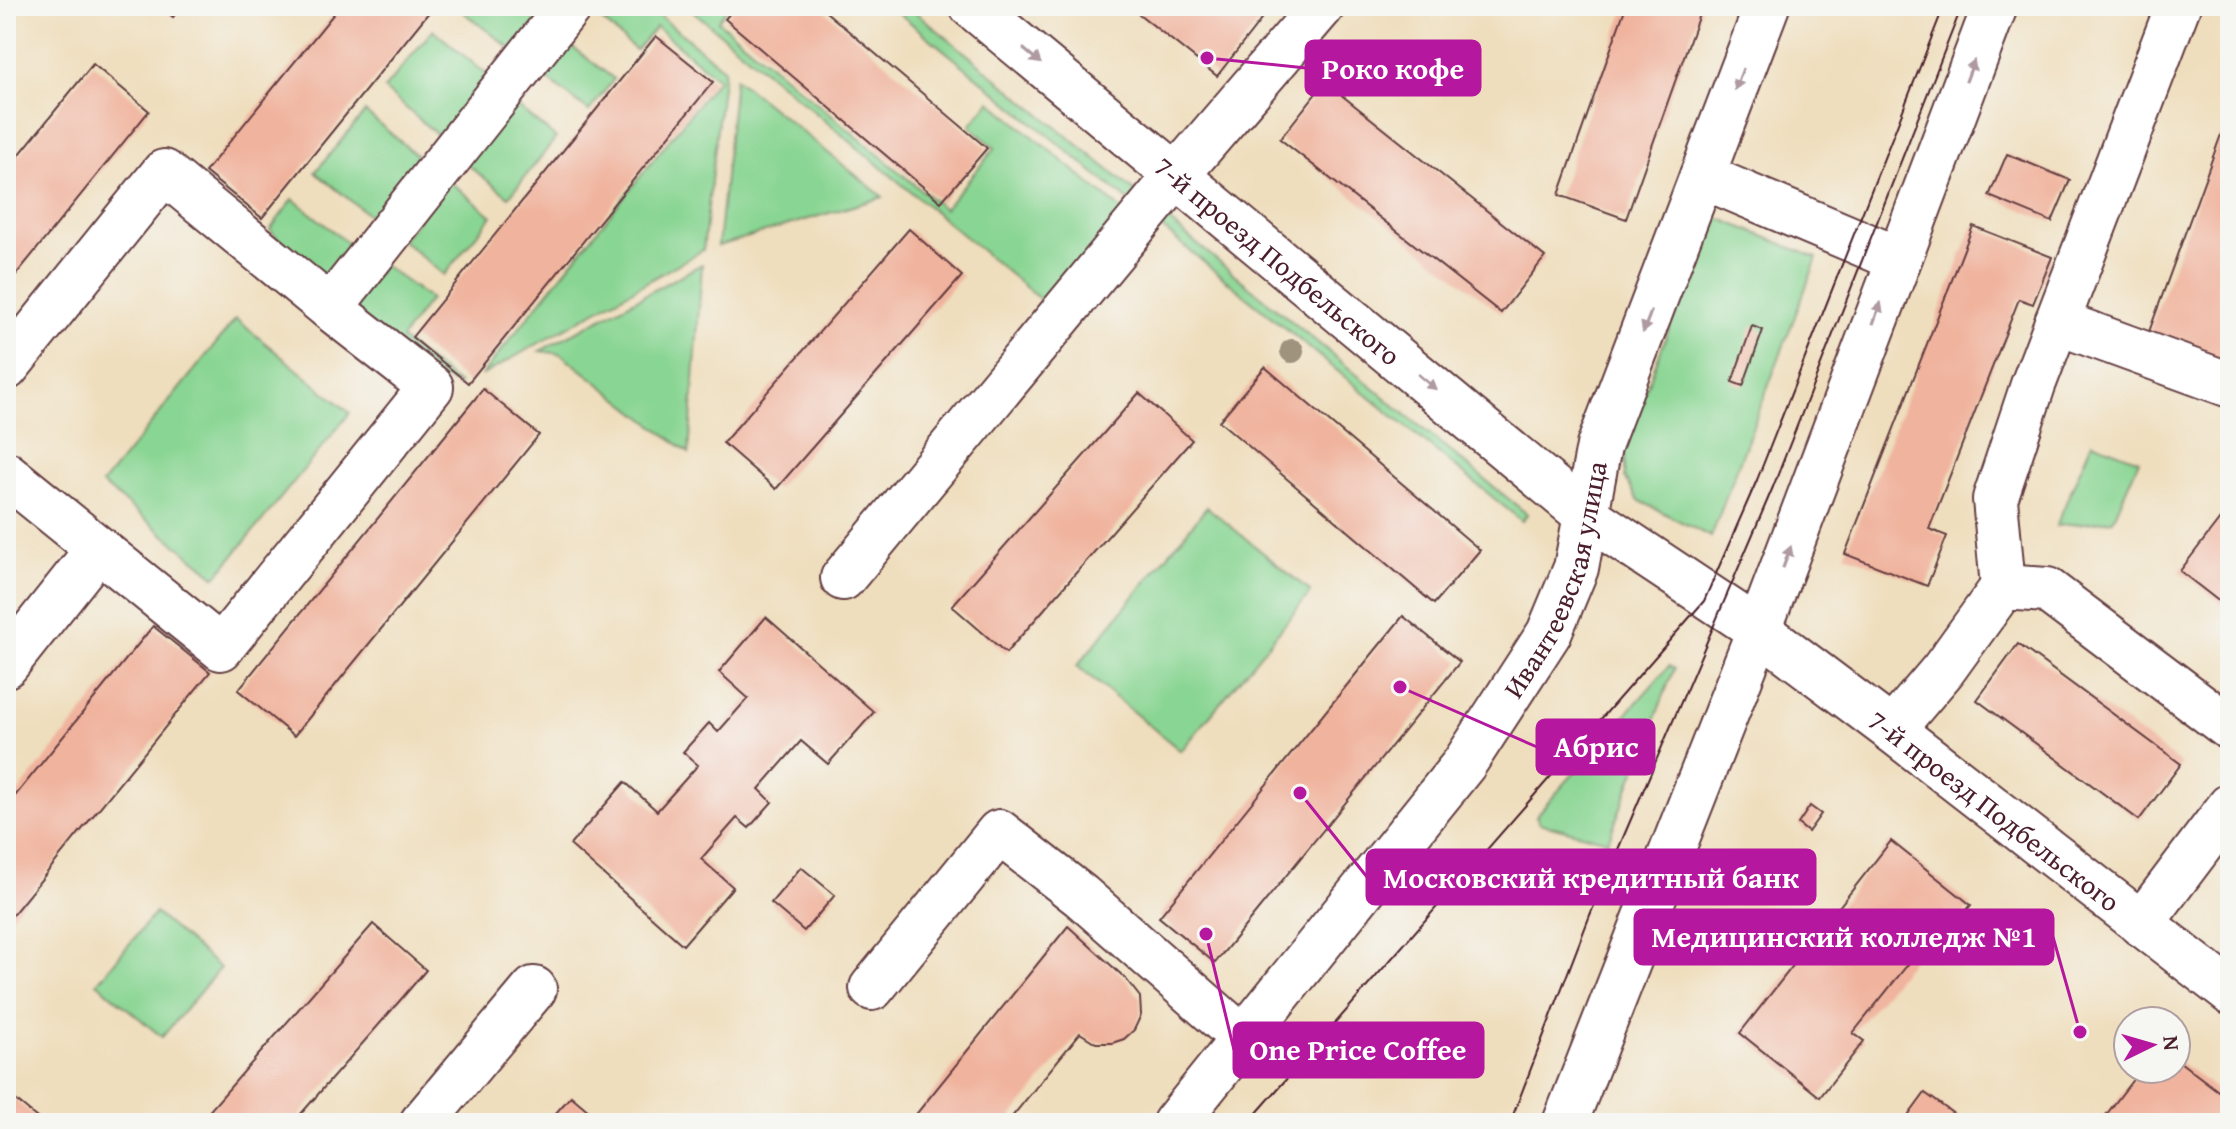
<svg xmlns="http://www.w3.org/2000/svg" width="2236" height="1129" font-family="'Gentium Book Plus',serif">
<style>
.green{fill:#89d593;stroke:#6a7a5f;stroke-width:2}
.building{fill:#f0b39d}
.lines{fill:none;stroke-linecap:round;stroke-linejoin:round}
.minor-casing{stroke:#633c41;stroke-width:48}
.minor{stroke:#fff;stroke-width:44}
.tram{stroke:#4a1f2b;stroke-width:2}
.tree{fill:#9f937e}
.oneway{fill:#ae9aa0}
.labels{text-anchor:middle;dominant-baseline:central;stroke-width:6;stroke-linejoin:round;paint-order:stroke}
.street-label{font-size:28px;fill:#4a1f2b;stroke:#f6f6f2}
.leader{fill:none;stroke:#b5179e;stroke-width:3}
.callout-dot{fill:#b5179e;stroke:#f6f6f2;stroke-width:3}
.callout{fill:#b5179e;stroke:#b5179e;stroke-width:3}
.callout-label{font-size:30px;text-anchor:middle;font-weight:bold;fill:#fff}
</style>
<rect width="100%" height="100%" fill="#f6f6f2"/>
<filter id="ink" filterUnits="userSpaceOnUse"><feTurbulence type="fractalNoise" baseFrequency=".0125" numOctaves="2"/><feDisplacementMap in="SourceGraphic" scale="16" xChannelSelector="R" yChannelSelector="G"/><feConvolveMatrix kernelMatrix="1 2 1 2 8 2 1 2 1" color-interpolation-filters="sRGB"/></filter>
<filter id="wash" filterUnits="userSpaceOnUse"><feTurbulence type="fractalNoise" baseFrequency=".006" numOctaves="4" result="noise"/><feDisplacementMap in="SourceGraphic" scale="32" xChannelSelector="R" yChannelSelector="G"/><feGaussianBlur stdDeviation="1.8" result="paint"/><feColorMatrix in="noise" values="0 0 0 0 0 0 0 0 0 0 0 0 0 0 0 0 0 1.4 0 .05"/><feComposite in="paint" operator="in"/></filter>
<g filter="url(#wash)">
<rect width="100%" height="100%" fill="#efdebd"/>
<!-- green -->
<g class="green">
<polygon points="455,6 522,6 538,19 514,51"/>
<polygon points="585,6 648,6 724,69 703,250 481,376 718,79 656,27 636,50"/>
<polygon points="687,6 729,6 718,21 944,209 995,148 970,126 990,101 1130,217 1053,310"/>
<polygon points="890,6 908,6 1148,202 1141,211"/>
<polygon points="433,30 491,78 441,138 384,89"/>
<polygon points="558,36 614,79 589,111 533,68"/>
<polygon points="735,78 883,197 718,246"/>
<polygon points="513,103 556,138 509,197 465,163"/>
<polygon points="365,112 425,162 376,221 315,172"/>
<polygon points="449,181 492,216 444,275 402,240"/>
<polygon points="293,199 355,249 325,288 270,230"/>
<polygon points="1158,212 1527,514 1522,521 1152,220"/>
<polygon points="1713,216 1817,258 1711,537 1638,500 1625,478 1625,443"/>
<polygon points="702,264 689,453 561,354 540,351"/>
<polygon points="383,265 430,299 401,339 460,385 435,376 350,311"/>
<polygon points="236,319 350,413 216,577 102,484"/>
<polygon points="2092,442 2139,460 2113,520 2056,526"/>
<polygon points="1207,507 1311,592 1181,751 1077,666"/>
<polygon points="1669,666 1674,669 1608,841 1539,823 1536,816"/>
<polygon points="155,913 220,968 162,1037 97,983"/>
</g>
<g id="blocks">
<!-- building -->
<g class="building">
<polygon points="160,6 182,6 173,17"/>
<polygon points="340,6 434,6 262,218 205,172"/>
<polygon points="736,6 819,6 987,148 941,202 725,19"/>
<polygon points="1129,6 1244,6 1261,20 1217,76"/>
<polygon points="1626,6 1702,6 1626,219 1559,195"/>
<polygon points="656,36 713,82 468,383 412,337"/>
<polygon points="93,64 149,111 6,287 6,171"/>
<polygon points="1325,82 1545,257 1501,313 1280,139"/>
<polygon points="2230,110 2230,367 2146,340"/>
<polygon points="2007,154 2070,180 2052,222 1989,196"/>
<polygon points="1973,226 2052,257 2033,304 2019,299 1929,529 1947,536 1927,586 1845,554"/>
<polygon points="909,229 962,276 776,489 723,443"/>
<polygon points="1752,326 1763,330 1743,386 1732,382"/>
<polygon points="1265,367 1480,550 1434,604 1219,421"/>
<polygon points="483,389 539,435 294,736 238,690"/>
<polygon points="1139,393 1192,440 1006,653 952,606"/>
<polygon points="2230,506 2230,610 2180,571"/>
<polygon points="1403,616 1460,662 1215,963 1159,917"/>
<polygon points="766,617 874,712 828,764 801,741 759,789 772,802 749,828 737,818 701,859 733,887 683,945 570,845 625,782 657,811 698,765 683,752 709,723 718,732 748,698 719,672"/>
<polygon points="153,626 210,672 6,923 6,807"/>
<polygon points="2018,644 2181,764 2139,820 1977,700"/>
<polygon points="1810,806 1821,814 1808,832 1798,824"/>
<polygon points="1891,841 1971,905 1930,956 1921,948 1853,1033 1864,1041 1820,1097 1740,1033"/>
<polygon points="801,867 835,895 804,931 771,903"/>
<polygon points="373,924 426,970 403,997 293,1123 199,1123"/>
<polygon points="1068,926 1125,978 1140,997 1141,1015 1134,1030 1124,1039 1112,1043 1096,1043 1080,1033 1007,1123 909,1123"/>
<polygon points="2176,1059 2230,1100 2230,1110 2220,1123 2100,1123 2141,1069 2176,1069"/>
<polygon points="6,1092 43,1123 6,1123"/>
<polygon points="1925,1093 1966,1123 1903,1123"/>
<polygon points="571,1096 603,1123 547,1123"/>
</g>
</g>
</g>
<g filter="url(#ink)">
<use href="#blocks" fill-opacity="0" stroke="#633c41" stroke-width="2"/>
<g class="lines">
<defs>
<g id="minor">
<path id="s1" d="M972 6 1586 515 1759 630 1892 730 2230 992"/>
<polyline points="1702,176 1898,259"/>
<polyline points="330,308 569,6"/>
<polyline points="2057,322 2230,385"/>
<polyline points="6,368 164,172 330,308 431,387 221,648 6,474"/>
<polyline points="843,578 1177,175 1322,6"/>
<polyline points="2003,587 1995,499 2033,385 2178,6"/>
<polyline points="6,665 98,549"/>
<polyline points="1892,730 1943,670 2003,587 2047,590 2230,728"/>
<polyline points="2141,924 2230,806"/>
<polyline points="872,988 999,832 1081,896 1244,1039"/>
<polyline points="422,1123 534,989"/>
<path id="s2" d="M1175 1123 1464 764 1549 633 1576 568 1599 446 1767 6"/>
<polyline points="1565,1123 1759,630 1995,6"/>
</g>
</defs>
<!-- minor casing -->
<use href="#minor" class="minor-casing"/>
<!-- minor -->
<use href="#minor" class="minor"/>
<!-- tram -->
<g class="tram">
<polyline points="1248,1123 1704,601 1757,480 1944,6"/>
<polyline points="1510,1123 1590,915 1773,487 1962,6"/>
</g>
</g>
<!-- trees -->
<circle class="tree" cx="1292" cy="351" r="12"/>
<!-- one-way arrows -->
<defs><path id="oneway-solid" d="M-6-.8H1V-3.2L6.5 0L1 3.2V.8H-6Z" transform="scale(2)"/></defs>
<g class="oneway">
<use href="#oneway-solid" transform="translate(1032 56) rotate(40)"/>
<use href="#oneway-solid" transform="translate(1970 71) rotate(-69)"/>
<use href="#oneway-solid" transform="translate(1739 79) rotate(111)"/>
<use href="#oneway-solid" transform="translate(1877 313) rotate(-70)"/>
<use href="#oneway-solid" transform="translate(1647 322) rotate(111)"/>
<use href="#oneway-solid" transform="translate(1427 382) rotate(40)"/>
<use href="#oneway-solid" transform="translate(1787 557) rotate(-70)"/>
</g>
</g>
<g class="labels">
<!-- street labels -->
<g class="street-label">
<text stroke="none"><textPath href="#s1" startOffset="398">7-й проезд Подбельского</textPath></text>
<text stroke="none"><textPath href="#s2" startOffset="670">Ивантеевская улица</textPath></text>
<text stroke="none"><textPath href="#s1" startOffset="1302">7-й проезд Подбельского</textPath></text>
</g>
</g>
<!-- callouts -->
<path class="leader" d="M1207 58L1306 68M1400 687L1537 747M1300 793L1367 877M2080 1032L2053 937M1206 934L1234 1050"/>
<g class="callout-dot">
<circle cx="1207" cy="58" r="8"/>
<circle cx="1400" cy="687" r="8"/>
<circle cx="1300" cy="793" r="8"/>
<circle cx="2080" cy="1032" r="8"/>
<circle cx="1206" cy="934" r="8"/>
</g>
<g class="callout">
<rect x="1306" y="41" width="174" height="54" rx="8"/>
<rect x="1537" y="720" width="117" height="54" rx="8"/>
<rect x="1367" y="850" width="448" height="54" rx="8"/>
<rect x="1635" y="910" width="418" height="54" rx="8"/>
<rect x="1234" y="1023" width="249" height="54" rx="8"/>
</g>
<g class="callout-label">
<text x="1393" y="79">Роко кофе</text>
<text x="1596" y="757">Абрис</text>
<text x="1591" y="888">Московский кредитный банк</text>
<text x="1844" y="947">Медицинский колледж №1</text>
<text x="1358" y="1060">One Price Coffee</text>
</g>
<!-- margin -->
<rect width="2236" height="1129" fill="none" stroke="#f6f6f2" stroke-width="32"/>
<!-- north arrow -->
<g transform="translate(2152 1045) rotate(85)"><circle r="38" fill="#f6f6f2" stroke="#b1a0a2" stroke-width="2"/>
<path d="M0-6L14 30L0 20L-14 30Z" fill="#b5179e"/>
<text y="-12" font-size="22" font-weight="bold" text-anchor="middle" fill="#4a1f2b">N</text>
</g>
</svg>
